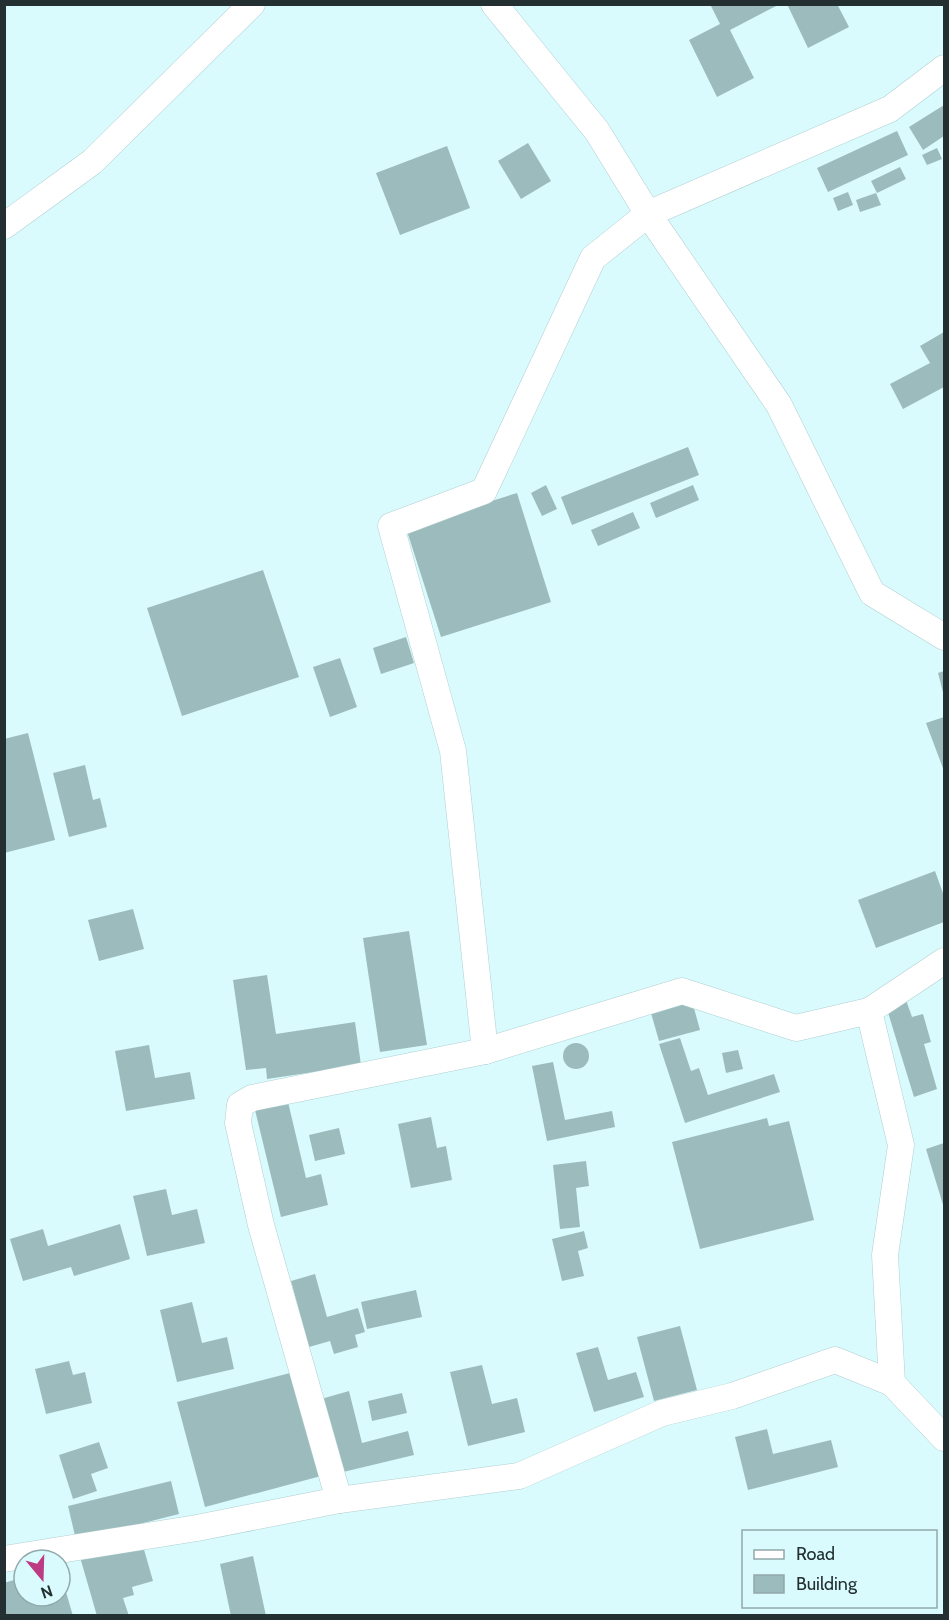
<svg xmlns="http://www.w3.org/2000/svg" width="949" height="1620" font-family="Cabin,sans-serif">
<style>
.building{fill:#9cbbbd}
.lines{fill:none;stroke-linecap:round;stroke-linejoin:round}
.minor-casing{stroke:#b0cfd1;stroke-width:27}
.minor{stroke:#fff;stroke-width:26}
</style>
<rect width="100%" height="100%" fill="#dafbfd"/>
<!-- building -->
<g class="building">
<polygon points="710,4 780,4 730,30 754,78 717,97 689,40 720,24"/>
<polygon points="787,4 837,4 849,27 808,48"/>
<polygon points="944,105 944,136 923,150 909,127"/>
<polygon points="897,131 908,155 828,192 817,168"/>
<polygon points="528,143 551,181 521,199 498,161"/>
<polygon points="447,146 470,208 400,235 376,173"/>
<polygon points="937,148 942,159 927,165 922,155"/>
<polygon points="900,167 906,179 877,193 871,181"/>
<polygon points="848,192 853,205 838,211 833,198"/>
<polygon points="876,193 881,205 860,212 856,200"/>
<polygon points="944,332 944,387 903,409 890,384 930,363 920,346"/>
<polygon points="688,447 699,475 572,525 561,497"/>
<polygon points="546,485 557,509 542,516 531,493"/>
<polygon points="693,485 699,500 656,518 650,503"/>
<polygon points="517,493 551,602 441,637 406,528"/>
<polygon points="633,512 640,528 598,546 591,530"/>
<polygon points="263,570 299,677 182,716 147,608"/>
<polygon points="406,637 414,663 381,674 373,648"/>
<polygon points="340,658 357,707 330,717 313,667"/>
<polygon points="944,671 944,696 938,673"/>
<polygon points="944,717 944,771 926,723"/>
<polygon points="28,733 55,840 4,853 4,739"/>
<polygon points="85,765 93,800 100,798 107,827 69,837 53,773"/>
<polygon points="935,871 944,896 944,922 876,948 858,900"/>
<polygon points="133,909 144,949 99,961 88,920"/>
<polygon points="409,931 427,1045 380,1052 363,938"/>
<polygon points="267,975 276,1034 355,1022 361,1065 267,1079 266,1068 246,1070 233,980"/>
<polygon points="906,1000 912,1017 923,1014 931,1042 924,1044 937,1089 914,1097 886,1006"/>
<polygon points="692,1001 700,1030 659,1041 651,1013"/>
<polygon points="680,1038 691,1071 699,1068 708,1095 774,1074 780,1092 685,1123 659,1044"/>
<circle cx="576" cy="1056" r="13"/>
<polygon points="149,1045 155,1078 190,1072 195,1099 126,1111 115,1051"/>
<polygon points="738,1050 743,1069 726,1073 722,1053"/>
<polygon points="553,1062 565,1120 612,1111 615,1127 547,1141 532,1066"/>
<polygon points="288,1102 306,1178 321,1174 328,1205 281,1217 255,1110"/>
<polygon points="431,1117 437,1148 446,1146 452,1180 411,1188 398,1124"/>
<polygon points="767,1118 769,1126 789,1121 814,1220 700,1249 672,1142"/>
<polygon points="339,1128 345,1154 315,1161 309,1135"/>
<polygon points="944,1143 944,1208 926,1149"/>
<polygon points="586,1161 589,1186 576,1188 580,1227 560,1229 553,1165"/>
<polygon points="166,1189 172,1215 197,1209 205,1243 147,1256 133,1196"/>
<polygon points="120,1224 130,1259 74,1276 71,1267 23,1281 10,1239 43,1229 48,1246"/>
<polygon points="584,1231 588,1248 578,1251 584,1276 562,1281 552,1239"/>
<polygon points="315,1274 327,1317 358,1308 365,1332 355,1335 358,1347 334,1354 330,1341 309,1347 291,1281"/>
<polygon points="416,1290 422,1317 367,1329 361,1302"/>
<polygon points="192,1302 202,1343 227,1337 234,1369 177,1382 160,1310"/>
<polygon points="680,1326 697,1390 654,1401 637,1337"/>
<polygon points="598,1347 608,1380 636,1372 644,1397 594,1412 576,1353"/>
<polygon points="69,1361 73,1375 85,1372 92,1403 46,1414 35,1369"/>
<polygon points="482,1365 492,1404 517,1398 525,1432 468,1446 450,1372"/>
<polygon points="294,1372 321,1476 205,1507 177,1402"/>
<polygon points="349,1391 362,1443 408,1431 414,1455 339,1473 321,1399"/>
<polygon points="402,1393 407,1413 372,1421 368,1401"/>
<polygon points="767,1429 773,1454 831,1440 838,1467 748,1490 735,1437"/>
<polygon points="99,1442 108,1468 91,1474 97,1491 73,1499 59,1455"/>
<polygon points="171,1481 179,1514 76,1540 68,1506"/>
<polygon points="141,1539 153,1581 132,1587 134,1595 123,1598 129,1616 97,1616 80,1557"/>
<polygon points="253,1556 266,1616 231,1616 220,1564"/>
<polygon points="61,1575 73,1616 4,1616 4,1583 24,1577 24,1596 60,1596"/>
</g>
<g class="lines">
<defs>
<g id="minor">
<polyline points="494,4 597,131 648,214 779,405 872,593 944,637"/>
<polyline points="4,226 92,162 252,4"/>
<polyline points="869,1011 901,1145 885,1255 892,1383 944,1438"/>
<polyline points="485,1051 453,751 391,526 484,491 593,258 648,214 890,109 944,68"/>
<polyline points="339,1500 261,1225 238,1123 240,1105 252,1098 485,1051 682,991 796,1028 869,1011 944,961"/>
<polyline points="4,1559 197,1528 339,1500 519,1476 662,1413 732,1396 835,1360 892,1383"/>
</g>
</defs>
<!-- minor casing -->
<use href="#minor" class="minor-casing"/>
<!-- minor -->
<use href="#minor" class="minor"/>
</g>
<!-- border -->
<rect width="949" height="1620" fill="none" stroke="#232f30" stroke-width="12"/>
<!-- legend -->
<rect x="742" y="1530" width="195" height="78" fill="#dafbfd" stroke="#91a9ab" stroke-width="1.5"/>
<rect x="754" y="1550" width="30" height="9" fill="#ffffff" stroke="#91a9ab" stroke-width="1.5"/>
<text x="796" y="1560" font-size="18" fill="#232f30">Road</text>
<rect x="754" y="1575" width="30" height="18" fill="#9cbbbd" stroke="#91a9ab" stroke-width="1.5"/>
<text x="796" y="1590" font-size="18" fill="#232f30">Building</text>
<!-- north arrow -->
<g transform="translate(42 1578) rotate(161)"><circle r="28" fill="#dafbfd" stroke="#91a9ab" stroke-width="1.5"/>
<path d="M0-4.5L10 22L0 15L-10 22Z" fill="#bd3b83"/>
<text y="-9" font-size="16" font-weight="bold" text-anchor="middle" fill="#232f30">N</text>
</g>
</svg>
